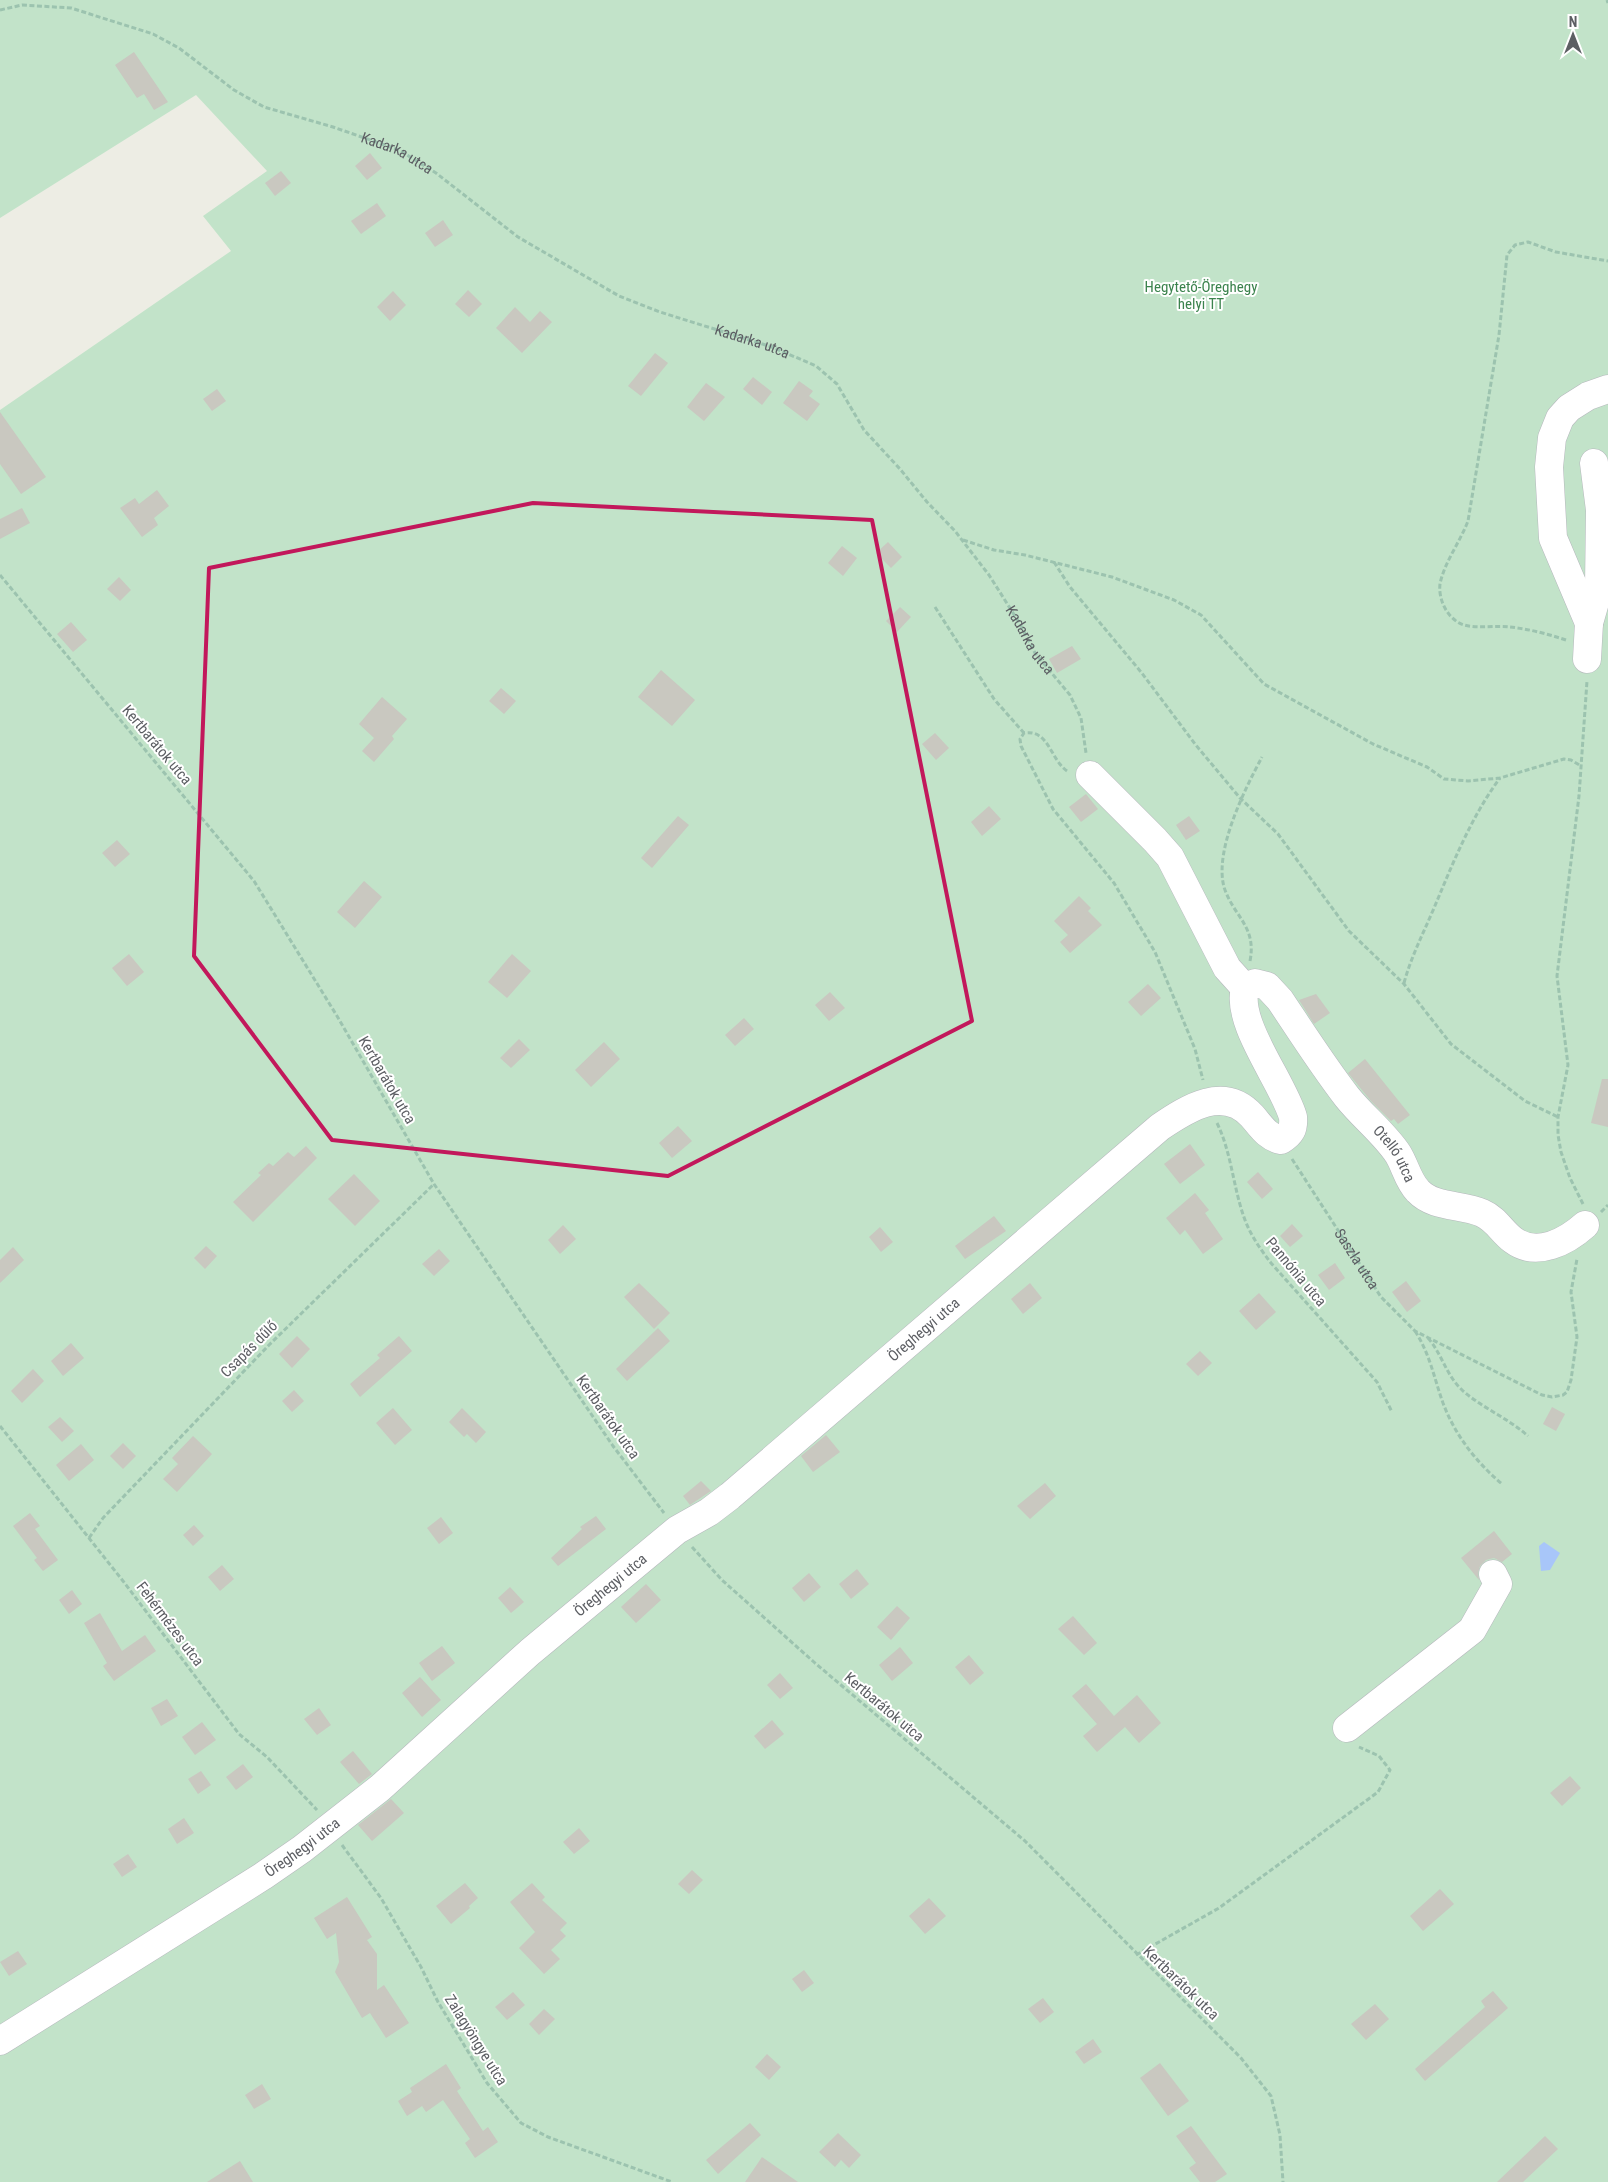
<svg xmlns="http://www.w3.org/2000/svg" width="1608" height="2182" font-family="'Roboto Condensed',sans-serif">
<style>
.green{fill:#c2e3c9}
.water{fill:#a8c6f9}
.building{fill:#c9c8c0}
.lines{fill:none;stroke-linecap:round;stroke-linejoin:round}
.minor-casing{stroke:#b6b8bd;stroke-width:29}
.path{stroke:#9cc3af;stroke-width:3;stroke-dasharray:5 2.5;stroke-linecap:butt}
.minor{stroke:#fff;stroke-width:28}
.marked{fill:none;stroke:#c2185b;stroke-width:4;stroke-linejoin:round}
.labels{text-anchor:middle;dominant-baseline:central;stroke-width:4;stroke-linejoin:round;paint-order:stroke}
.street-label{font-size:15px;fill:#5c5e63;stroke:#fff}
.park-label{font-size:15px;fill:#3b834d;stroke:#fff}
</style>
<rect width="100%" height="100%" fill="#edede4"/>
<!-- green -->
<polygon class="green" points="0,0 1608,0 1608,2182 0,2182 0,410 231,251 203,216 267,171 196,95 0,218"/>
<!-- water -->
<polygon class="water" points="1544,1542 1560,1553 1550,1570 1541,1571 1539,1546"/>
<!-- building -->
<g class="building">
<polygon points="134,52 168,102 154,110 144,94 137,98 115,65"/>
<polygon points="370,153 382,168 367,180 355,166"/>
<polygon points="281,171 291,183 275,196 265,183"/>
<polygon points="377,203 386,216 361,234 351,221"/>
<polygon points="443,220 453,235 435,247 425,233"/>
<polygon points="468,290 482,304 469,317 455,304"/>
<polygon points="393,291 406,305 390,321 377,307"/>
<polygon points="515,307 530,322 540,311 552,322 522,353 496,328"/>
<polygon points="655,353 668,363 641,396 628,386"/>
<polygon points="753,377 772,392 762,405 743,389"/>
<polygon points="799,381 813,391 809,396 820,404 807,421 783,403"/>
<polygon points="706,383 725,397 704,421 687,407"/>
<polygon points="217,389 226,401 212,411 203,399"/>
<polygon points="0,412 46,477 21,494 0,464"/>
<polygon points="157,490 169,506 154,518 158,525 142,537 120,508 135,498 139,504"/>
<polygon points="22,508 30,523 0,539 0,519"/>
<polygon points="888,542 902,557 891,568 876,553"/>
<polygon points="842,546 857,558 843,576 828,563"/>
<polygon points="119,577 131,590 120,601 107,589"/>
<polygon points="900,607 911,617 897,632 886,621"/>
<polygon points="71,622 87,640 73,652 57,634"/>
<polygon points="1072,646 1081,659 1057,673 1049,659"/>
<polygon points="661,670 695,700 672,726 638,697"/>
<polygon points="501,688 516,701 504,714 489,701"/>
<polygon points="382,697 407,719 392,736 394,739 374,762 362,751 374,738 359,724"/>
<polygon points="935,733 949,748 936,760 922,744"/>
<polygon points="1086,794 1098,809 1081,822 1069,807"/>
<polygon points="989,806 1001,819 982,836 971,822"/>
<polygon points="678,816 689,825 652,868 641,858"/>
<polygon points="1189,816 1200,831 1186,840 1176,825"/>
<polygon points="117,840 130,854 115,867 102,853"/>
<polygon points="364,881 382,897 355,928 337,912"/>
<polygon points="1079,896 1091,908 1088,911 1102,925 1070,953 1060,942 1068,935 1054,921"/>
<polygon points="129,954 144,972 127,986 112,968"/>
<polygon points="512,954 531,971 507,998 488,982"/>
<polygon points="1148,984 1161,998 1141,1016 1128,1002"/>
<polygon points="830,992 845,1008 829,1021 815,1005"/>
<polygon points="1316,994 1330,1013 1314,1024 1299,1000"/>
<polygon points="744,1018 754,1029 735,1046 725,1035"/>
<polygon points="519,1039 530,1050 511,1068 500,1058"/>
<polygon points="604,1042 620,1059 591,1087 575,1070"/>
<polygon points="1365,1059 1410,1115 1398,1124 1394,1119 1391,1121 1371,1101 1348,1073"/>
<polygon points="1602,1079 1608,1079 1608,1127 1591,1123"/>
<polygon points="678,1126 692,1141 672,1158 659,1143"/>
<polygon points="1190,1144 1205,1165 1180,1184 1164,1164"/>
<polygon points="306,1146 317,1158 253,1222 233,1202 261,1175 258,1173 269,1163 273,1166 288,1152 294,1157"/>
<polygon points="1258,1172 1273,1189 1262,1199 1247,1182"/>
<polygon points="354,1174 380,1201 355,1226 328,1199"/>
<polygon points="1195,1193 1209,1210 1205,1213 1223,1239 1203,1254 1185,1230 1180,1235 1166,1218"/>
<polygon points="994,1216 1006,1231 965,1259 955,1246"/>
<polygon points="1292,1224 1303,1236 1290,1247 1280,1236"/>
<polygon points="563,1225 576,1239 560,1254 548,1240"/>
<polygon points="880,1227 893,1242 881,1252 869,1237"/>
<polygon points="206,1246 217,1256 205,1269 194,1258"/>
<polygon points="13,1247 24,1260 0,1283 0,1260"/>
<polygon points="439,1249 450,1261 434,1276 422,1264"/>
<polygon points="1335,1263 1345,1278 1329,1290 1318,1275"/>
<polygon points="1406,1281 1421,1301 1407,1312 1392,1292"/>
<polygon points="639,1283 670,1313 654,1329 624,1297"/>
<polygon points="1030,1283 1042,1298 1023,1314 1011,1299"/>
<polygon points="1259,1293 1276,1312 1256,1330 1239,1311"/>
<polygon points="658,1328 670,1341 627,1381 616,1369"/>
<polygon points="297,1336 310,1349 292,1368 279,1354"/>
<polygon points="399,1336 412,1351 360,1397 350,1384 380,1358 377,1355"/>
<polygon points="71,1343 84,1358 63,1376 51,1361"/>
<polygon points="1200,1351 1212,1363 1198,1376 1186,1364"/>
<polygon points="33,1369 44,1381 22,1403 11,1391"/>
<polygon points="294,1390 304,1401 292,1412 282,1401"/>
<polygon points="1552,1407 1565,1414 1556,1431 1543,1424"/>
<polygon points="393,1408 412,1430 395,1445 376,1423"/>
<polygon points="462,1408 486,1432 476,1443 467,1434 464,1437 449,1422"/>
<polygon points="60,1417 74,1431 62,1442 48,1427"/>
<polygon points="826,1435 840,1452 813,1472 801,1456"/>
<polygon points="193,1436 212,1454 177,1492 163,1479 178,1464 172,1458"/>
<polygon points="123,1443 136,1456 123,1469 110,1456"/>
<polygon points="81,1444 94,1460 69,1481 56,1465"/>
<polygon points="701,1481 711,1491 690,1505 683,1496"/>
<polygon points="1045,1483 1056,1496 1030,1519 1017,1506"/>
<polygon points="30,1513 40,1526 35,1529 58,1560 43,1571 34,1560 37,1558 13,1526"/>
<polygon points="596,1516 606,1529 558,1566 551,1558 582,1529 580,1527"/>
<polygon points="441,1517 453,1533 439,1544 427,1528"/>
<polygon points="194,1525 204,1536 193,1546 183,1535"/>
<polygon points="1494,1531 1512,1554 1502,1562 1494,1558 1486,1560 1480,1566 1478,1573 1479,1580 1461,1558"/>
<polygon points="222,1565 234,1579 220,1591 208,1577"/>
<polygon points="857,1569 869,1584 851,1599 839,1584"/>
<polygon points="809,1573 821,1587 804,1602 792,1588"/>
<polygon points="646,1584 661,1600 636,1623 621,1607"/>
<polygon points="510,1587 524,1602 511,1613 498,1598"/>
<polygon points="72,1590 82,1604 69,1614 59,1600"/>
<polygon points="897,1606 910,1618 891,1640 877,1627"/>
<polygon points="100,1613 122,1651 145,1635 156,1651 114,1681 103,1666 107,1663 84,1623"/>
<polygon points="1073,1616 1097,1643 1084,1655 1058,1629"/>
<polygon points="442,1646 455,1663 432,1681 419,1663"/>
<polygon points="900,1647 913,1663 892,1681 879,1665"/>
<polygon points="969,1655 984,1673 970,1685 955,1667"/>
<polygon points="780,1673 793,1688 780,1699 767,1685"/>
<polygon points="420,1677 441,1700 422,1717 402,1693"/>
<polygon points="1086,1684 1114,1716 1137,1695 1161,1723 1139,1743 1125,1727 1097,1752 1083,1736 1097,1724 1072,1696"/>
<polygon points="167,1699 178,1716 161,1726 151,1708"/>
<polygon points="319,1708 331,1725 317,1735 304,1719"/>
<polygon points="772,1720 784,1734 765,1749 754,1736"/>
<polygon points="202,1722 216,1740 195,1755 182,1737"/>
<polygon points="353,1751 372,1774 359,1784 340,1762"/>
<polygon points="243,1764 253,1777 236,1790 226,1777"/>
<polygon points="201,1771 211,1785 198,1794 188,1779"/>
<polygon points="1570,1776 1581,1788 1562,1806 1550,1793"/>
<polygon points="391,1799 404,1813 372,1841 358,1825"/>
<polygon points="184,1818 194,1833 177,1844 168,1829"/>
<polygon points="579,1828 590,1841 574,1854 563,1842"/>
<polygon points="128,1854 137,1867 122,1877 113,1864"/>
<polygon points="692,1870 703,1880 689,1894 678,1884"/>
<polygon points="465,1883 478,1898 469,1906 470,1908 451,1924 436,1906"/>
<polygon points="532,1883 545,1897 542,1900 567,1923 560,1930 566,1936 551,1950 560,1959 544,1974 519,1948 535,1932 510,1902"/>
<polygon points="1440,1889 1454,1904 1423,1931 1410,1916"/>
<polygon points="347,1897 372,1937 367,1940 377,1954 377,1990 384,1985 409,2023 386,2038 370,2013 362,2018 335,1972 339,1962 336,1933 327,1939 314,1918"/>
<polygon points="929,1898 946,1916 925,1934 909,1916"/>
<polygon points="18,1951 27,1964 9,1976 0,1962"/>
<polygon points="804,1970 814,1983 802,1992 792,1979"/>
<polygon points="1493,1991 1508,2008 1425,2081 1415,2069 1485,2007 1481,2001"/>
<polygon points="513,1992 525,2005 507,2020 495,2007"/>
<polygon points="1043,1998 1054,2012 1040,2023 1028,2009"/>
<polygon points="1375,2004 1389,2019 1366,2040 1351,2024"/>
<polygon points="544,2009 555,2019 539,2035 529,2024"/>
<polygon points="1093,2039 1102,2052 1084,2064 1075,2052"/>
<polygon points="767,2054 781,2067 769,2080 755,2067"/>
<polygon points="1160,2063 1189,2101 1168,2116 1140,2078"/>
<polygon points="446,2064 461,2088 457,2091 483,2131 488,2127 498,2142 475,2158 465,2143 470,2139 443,2100 426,2112 422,2106 407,2116 398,2101 412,2092 410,2088"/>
<polygon points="262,2084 271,2099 254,2109 245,2095"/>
<polygon points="750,2123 761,2135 718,2174 706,2160"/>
<polygon points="1191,2126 1227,2174 1215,2182 1200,2182 1189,2168 1196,2163 1176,2136"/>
<polygon points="838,2133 861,2155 849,2168 841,2160 835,2167 819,2152"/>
<polygon points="1545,2136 1558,2149 1523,2182 1497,2182"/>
<polygon points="762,2157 798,2182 745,2182"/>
<polygon points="240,2161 253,2182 207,2182"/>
</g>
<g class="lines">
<defs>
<g id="minor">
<polyline points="1589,623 1553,538 1549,467 1552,438 1560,418 1569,408 1588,396 1608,389"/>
<polyline points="1587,659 1589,623 1599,588 1600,510 1594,463"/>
<polyline points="1090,775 1155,840 1170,857 1227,968 1245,988"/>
<path id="s3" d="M1245 988 1255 983 1267 986 1280 1000C1302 1033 1323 1066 1347 1097 1363 1117 1384 1133 1398 1154 1405 1165 1408 1181 1418 1191 1434 1208 1462 1204 1482 1213 1496 1219 1502 1232 1513 1240 1537 1258 1567 1241 1585 1225"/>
<polyline points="1347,1728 1472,1630 1498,1584 1493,1574"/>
<path id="s4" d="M0 2041 263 1876 302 1849 380 1788 530 1652 677 1530 709 1512 730 1496 1160 1127C1188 1108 1224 1085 1252 1116 1261 1126 1267 1137 1281 1140 1291 1134 1294 1129 1293 1117 1283 1082 1235 1023 1245 988"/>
</g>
</defs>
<!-- minor casing -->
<use href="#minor" class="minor-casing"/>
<!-- path -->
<g class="path">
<polyline points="1607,0 1608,3"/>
<path id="s1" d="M0 10 22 5 71 8 153 34 179 48 234 90 264 107 333 127 399 150 436 173 518 237 619 296 660 312 772 347 816 366 837 384 864 430 900 469 927 502 955 531 989 575 1020 624 1035 653 1070 695 1081 718 1086 753"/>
<polyline points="963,540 994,550 1025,555 1112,577 1174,600 1201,615 1264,684 1373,744 1427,767 1444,779 1468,781 1500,778 1564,759 1571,760 1581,766"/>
<polyline points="1054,562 1070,587 1141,672 1195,744 1240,798 1278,834 1349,931 1404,984 1451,1044 1525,1101 1558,1117"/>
<polyline points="0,575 254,881 337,1016 434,1184 613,1446 664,1513"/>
<polyline points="935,607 994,699 1024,733"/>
<path d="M1566 640C1548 634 1529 629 1510 627 1496 625 1478 629 1464 625 1448 620 1438 600 1440 584 1444 563 1460 542 1468 521L1499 335 1507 255 1515 245 1528 242 1556 252 1608 261"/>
<path d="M1067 771C1050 759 1049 729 1024 733L1020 739 1021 746 1053 809 1114 883 1155 952 1195 1049 1203 1080"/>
<path d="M1250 961C1257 926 1233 916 1224 887 1214 850 1245 789 1262 757"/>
<path d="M1404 983C1411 957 1423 934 1434 908 1453 863 1471 817 1500 778"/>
<path d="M1217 1123C1232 1154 1233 1188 1245 1220 1251 1236 1261 1250 1271 1263L1377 1382 1392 1412"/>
<path id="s2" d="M1292 1159 1381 1297 1415 1331 1542 1395 1552 1397 1563 1395 1567 1392 1571 1380 1577 1337 1571 1292 1577 1259"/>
<polyline points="1583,1204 1570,1178 1561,1152 1558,1135 1558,1117 1568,1065 1557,976 1579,796 1587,681"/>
<polyline points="1601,1212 1608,1205"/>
<path d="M1415 1331C1430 1354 1434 1378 1443 1403 1455 1435 1476 1462 1502 1484"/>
<path d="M1428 1338C1442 1354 1446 1375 1462 1390 1482 1408 1508 1418 1528 1436"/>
<polyline points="0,1426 123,1581 239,1734 267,1757 317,1810"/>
<polyline points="89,1538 103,1518 269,1345 434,1184"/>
<polyline points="692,1547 722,1580 815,1663 1025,1841 1241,2058 1271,2096 1280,2135 1283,2182"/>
<polyline points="342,1845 381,1898 421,1967 438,2002 487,2083 521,2123 548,2137 672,2182"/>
<polyline points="1136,1955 1219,1908 1378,1792 1390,1770 1379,1756 1359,1747"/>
</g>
<!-- minor -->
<use href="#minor" class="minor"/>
</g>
<!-- marked area -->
<path class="marked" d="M533 503 872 520 972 1021 668 1176 332 1140 194 956 209 568Z"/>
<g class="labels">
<!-- street labels -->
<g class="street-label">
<text stroke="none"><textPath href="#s1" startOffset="432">Kadarka utca</textPath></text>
<text stroke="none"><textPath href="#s1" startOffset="838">Kadarka utca</textPath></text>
<text stroke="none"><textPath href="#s1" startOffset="1256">Kadarka utca</textPath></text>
<text transform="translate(157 745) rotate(50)">Kertbarátok utca</text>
<text transform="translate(387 1080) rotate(60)">Kertbarátok utca</text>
<text stroke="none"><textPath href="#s3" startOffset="235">Otelló utca</textPath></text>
<text stroke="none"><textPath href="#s2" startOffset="119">Saszla utca</textPath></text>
<text transform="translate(1296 1272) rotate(50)">Pannónia utca</text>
<text stroke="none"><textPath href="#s4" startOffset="1169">Öreghegyi utca</textPath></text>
<text transform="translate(249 1349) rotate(-45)">Csapás dűlő</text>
<text transform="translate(608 1417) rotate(55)">Kertbarátok utca</text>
<text stroke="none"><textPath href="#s4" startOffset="764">Öreghegyi utca</textPath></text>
<text transform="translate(170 1624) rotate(53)">Fehérmézes utca</text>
<text transform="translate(884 1707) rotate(40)">Kertbarátok utca</text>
<text stroke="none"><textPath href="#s4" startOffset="359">Öreghegyi utca</textPath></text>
<text transform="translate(1181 1983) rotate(44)">Kertbarátok utca</text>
<text transform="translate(476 2040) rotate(58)">Zalagyöngye utca</text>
</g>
<!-- park labels -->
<g class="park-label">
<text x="1201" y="287">Hegytető-Öreghegy<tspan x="1201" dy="17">helyi TT</tspan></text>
</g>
</g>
<!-- north arrow -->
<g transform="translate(1573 35)" stroke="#ffffff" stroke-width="4" paint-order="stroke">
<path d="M0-4L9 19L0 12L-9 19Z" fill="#5c5e63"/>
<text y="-8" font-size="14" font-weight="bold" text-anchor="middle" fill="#5c5e63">N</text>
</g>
</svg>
